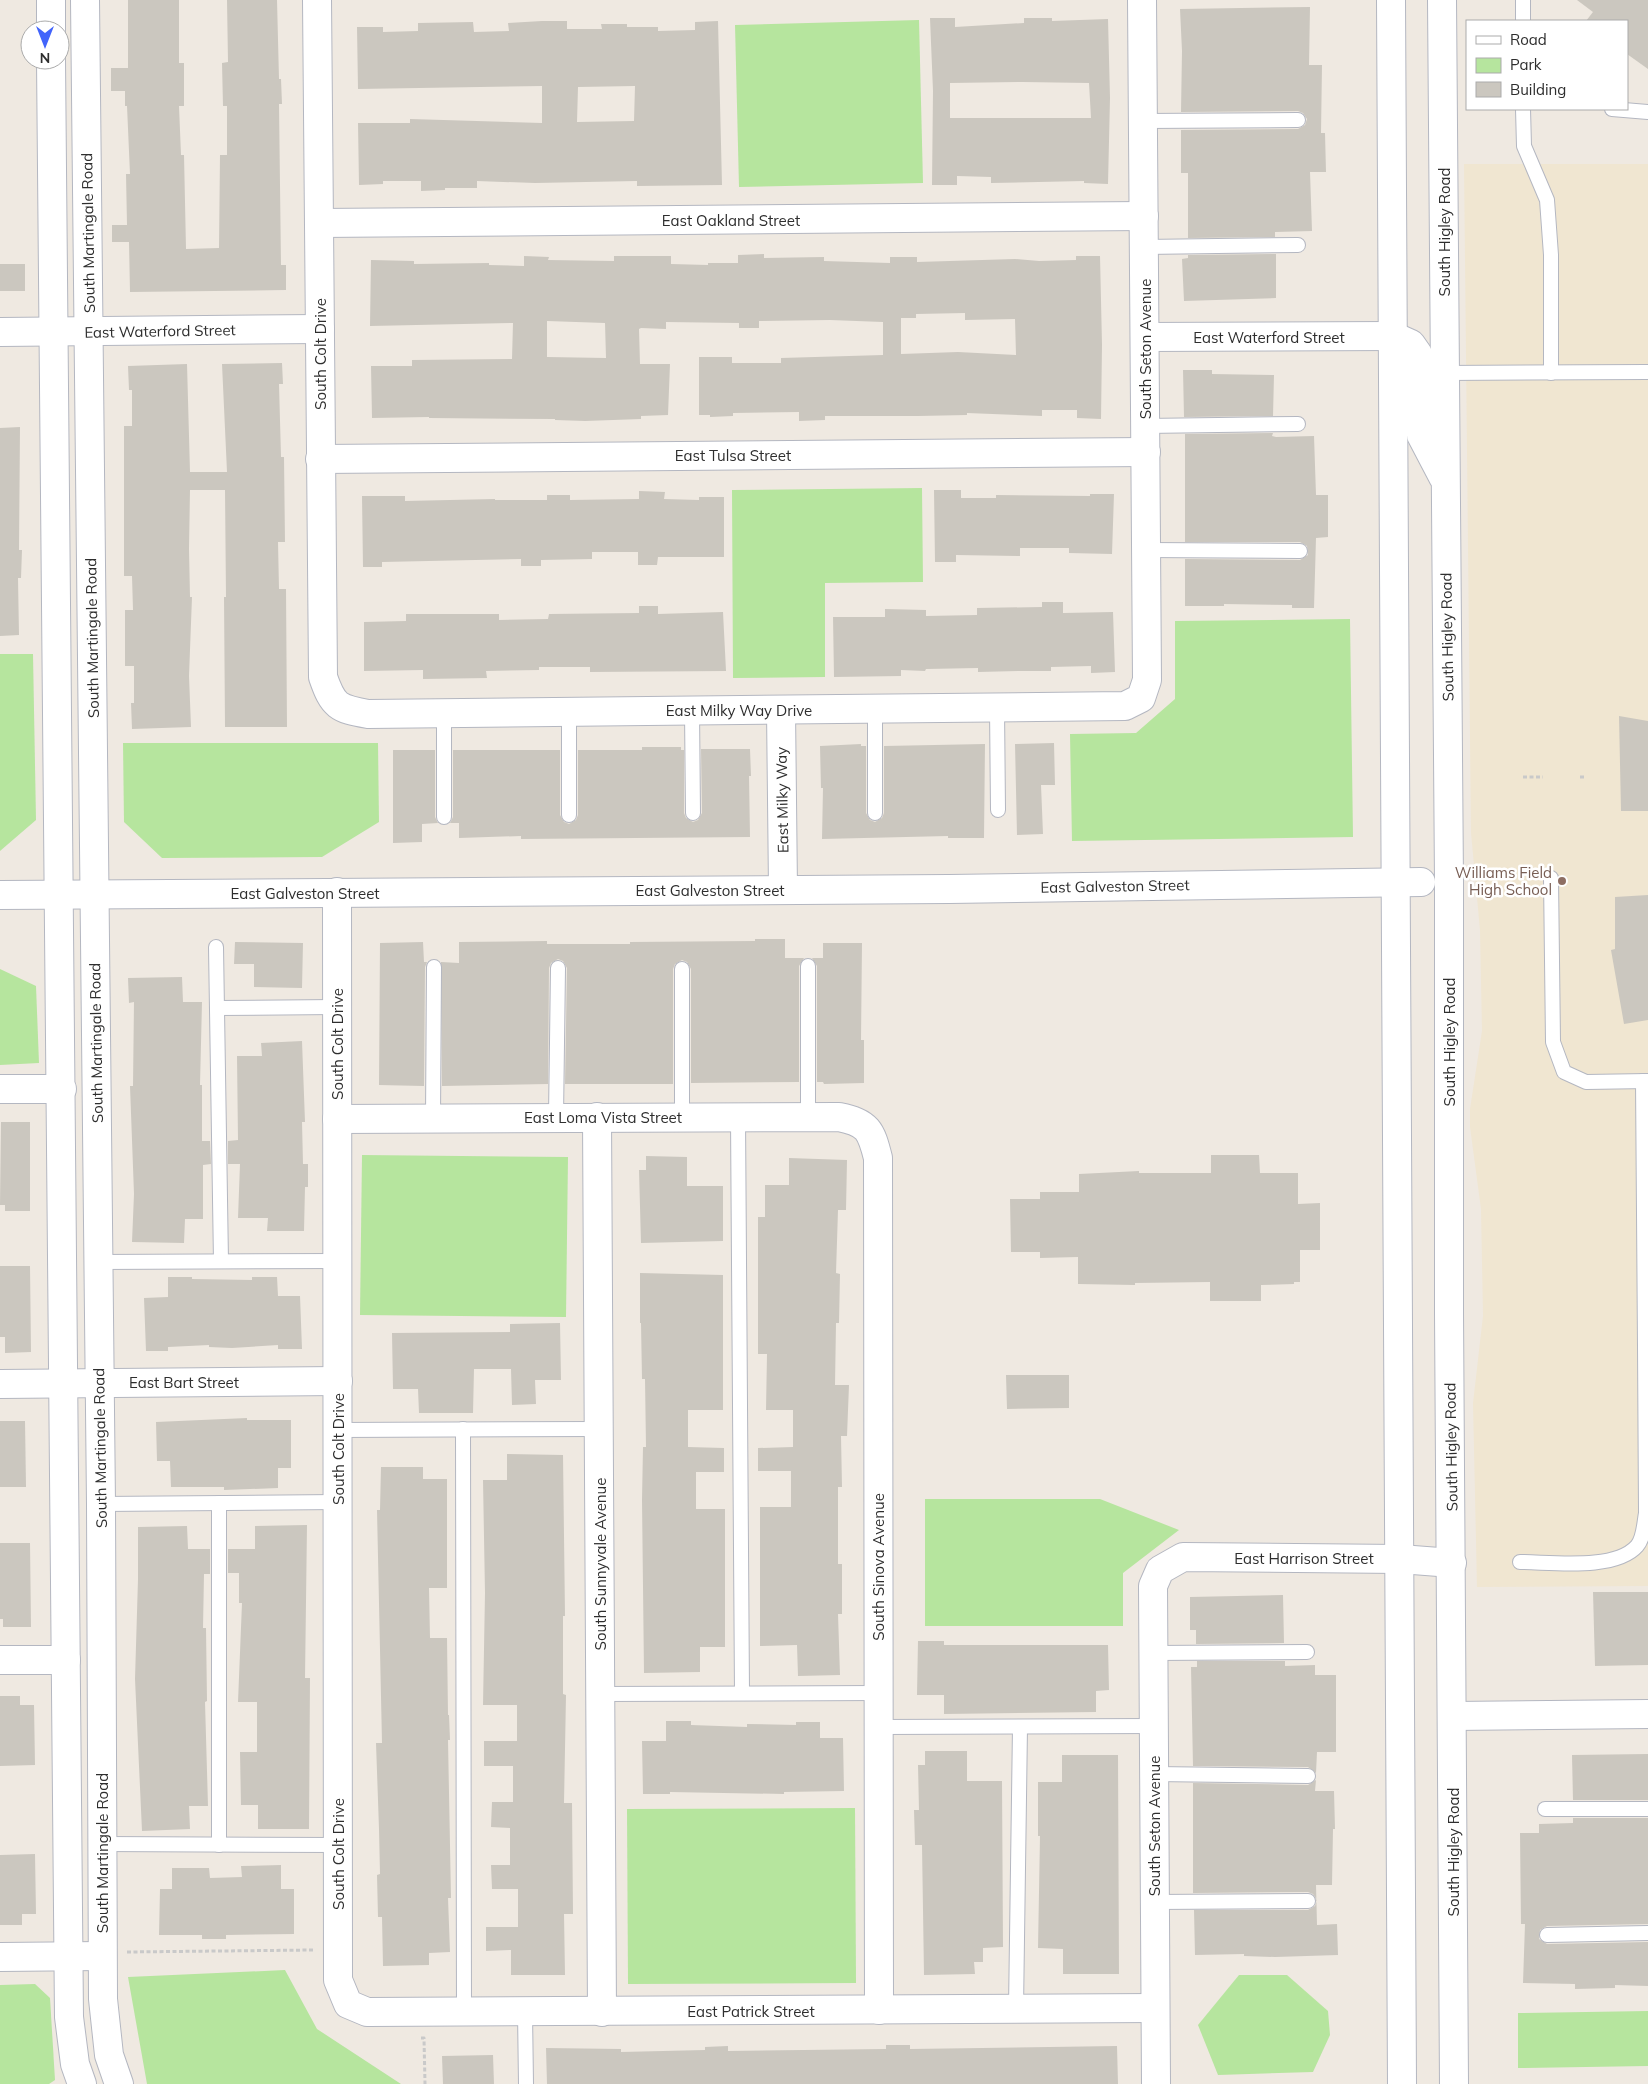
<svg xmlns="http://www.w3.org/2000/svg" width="1648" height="2084" font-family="Mulish,sans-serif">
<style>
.education{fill:#f0e6d1}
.green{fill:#b6e59e}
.building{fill:#cbc7bf;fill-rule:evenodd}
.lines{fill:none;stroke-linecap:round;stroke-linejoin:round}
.lane-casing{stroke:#b4b7c1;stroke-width:16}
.street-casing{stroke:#b4b7c1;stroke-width:30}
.secondary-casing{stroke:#b4b7c1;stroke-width:30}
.path{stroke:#c9c9c9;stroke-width:3;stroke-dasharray:4 2.5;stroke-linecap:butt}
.lane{stroke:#fff;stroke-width:14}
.street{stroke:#fff;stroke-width:28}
.secondary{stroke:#fff;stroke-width:28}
.education-dot{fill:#8d6e63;stroke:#fff;stroke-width:2}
.labels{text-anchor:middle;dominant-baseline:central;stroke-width:5;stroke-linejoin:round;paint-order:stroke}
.street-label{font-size:15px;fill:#2e2e2e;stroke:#fff}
.education-label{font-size:15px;fill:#785e54;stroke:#fff;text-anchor:end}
</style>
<rect width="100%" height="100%" fill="#efe9e1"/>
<!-- education -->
<polygon class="education" points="1464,164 1648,164 1648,1586 1477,1587 1473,1403 1483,1316 1481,1209 1470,1127 1470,1109 1482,1031 1480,930 1471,833"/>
<!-- green -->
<g class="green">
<polygon points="919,20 923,183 739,187 735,25"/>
<polygon points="922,488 923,582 825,583 825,677 733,678 732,490"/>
<polygon points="1350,619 1353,837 1072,841 1070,734 1136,733 1175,699 1175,621"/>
<polygon points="0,654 33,654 36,820 0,851"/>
<polygon points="123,743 378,743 379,822 322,857 162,858 124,822"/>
<polygon points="0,969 36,986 39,1063 0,1065"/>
<polygon points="362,1155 568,1157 566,1317 360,1315"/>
<polygon points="925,1499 1100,1499 1179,1530 1123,1573 1123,1626 925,1626"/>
<polygon points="855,1808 856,1983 628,1984 627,1809"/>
<polygon points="285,1970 317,2029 401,2084 147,2084 128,1977"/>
<polygon points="1239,1975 1287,1975 1328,2011 1330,2035 1313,2072 1218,2075 1198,2025"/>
<polygon points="35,1984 50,1998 55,2080 49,2084 0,2084 0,1985"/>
<polygon points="1648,2011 1648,2066 1518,2068 1518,2013"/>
</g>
<!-- building -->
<g class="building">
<polygon points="128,0 179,0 179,63 184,63 184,106 179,106 181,155 184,155 186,249 219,248 220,155 227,155 227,106 223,106 222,63 228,62 227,0 277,0 279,79 281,79 282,104 279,104 281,265 286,265 286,290 130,292 129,242 112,242 112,225 127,225 126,174 130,174 127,106 125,106 125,91 111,91 111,68 128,68"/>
<polygon points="1577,0 1648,0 1648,69 1627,54 1627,21 1586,21 1593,12"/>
<polygon points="1310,7 1309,65 1322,65 1321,133 1325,133 1326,172 1310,172 1312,231 1275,232 1275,237 1188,238 1188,173 1181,173 1181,130 1298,129 1305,125 1307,119 1303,113 1298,111 1181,112 1182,51 1180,9"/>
<path d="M930 18H955V27L1024 23V18H1052V21L1108 19 1110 98 1108 184 1084 183V181L991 183V177L957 176V185H932L933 91ZM1023 82 1089 83 1091 118H950V83Z"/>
<path d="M542 21H567V29H602L601 24H627V27H658V31L695 30V22L718 21 722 185 637 186V181L535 183 477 181V188H445V190L421 191V181H383V184L359 185 358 123H410V119L542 123V86L358 89 357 27H383V32L418 31V23L473 22 474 32 509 31 508 23ZM635 86 634 121 577 122 578 87Z"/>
<path d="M764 254V258L824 257V261L890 263V257H917V262L1015 259 1039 261 1076 260V256H1100L1102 345 1101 419 1077 418V410H1042V416L967 413V415L918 416H825V420L799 421V412L733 413V416L710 417V415H699V357H732V363H781V358L883 355V322L830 320 759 321V328H739V323L666 322V329L641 328 639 329 640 364H670L668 415 641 416V419L585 421 555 420V419L429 418V417L372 418 371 366H412V360L512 359 513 323 370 326 371 260 414 261V264L489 263V265L524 266V256L549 257 548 260 614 261V256H671V264L708 265V263H738V255ZM965 313V320L1015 319 1016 355 958 352 901 354V318H916V314ZM547 321 605 323 606 358 547 357Z"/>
<polygon points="1276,254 1276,298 1184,301 1182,259 1188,258 1188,255"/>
<rect x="0" y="264" width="25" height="27"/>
<polygon points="282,363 283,384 279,384 281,457 284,457 285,542 278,542 279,589 286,589 287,727 225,727 224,597 226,597 225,490 190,490 189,549 190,597 192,597 189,676 191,727 132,729 131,703 134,703 134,666 125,666 125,610 133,610 132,576 124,576 124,426 132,426 132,390 129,390 128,366 187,364 190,472 227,472 222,364"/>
<polygon points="1183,370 1212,370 1212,374 1274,375 1273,416 1184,417"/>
<polygon points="20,427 19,550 22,550 21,578 18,578 19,635 0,636 0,428"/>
<polygon points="1273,433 1272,436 1276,437 1314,436 1316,495 1328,495 1328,537 1316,538 1314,608 1292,608 1292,605 1224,604 1224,606 1185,606 1185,559 1300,560 1308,555 1307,546 1300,542 1185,542 1185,434"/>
<polygon points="934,490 961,490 961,498 996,498 996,495 1090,496 1090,494 1114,494 1112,554 1069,553 1069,548 1020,548 1020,556 956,555 956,562 935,562"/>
<polygon points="639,491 665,492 664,499 699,500 699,497 724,497 724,557 658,557 657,565 638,565 638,552 592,552 592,559 541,560 541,566 521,566 521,559 382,562 382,567 363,567 362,496 405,496 405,501 495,499 495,500 547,500 547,495 570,495 570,500 639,499"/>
<polygon points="1042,602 1063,602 1063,613 1113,612 1115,672 1091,673 1091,666 1051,667 1051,671 1019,671 978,672 978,668 926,669 925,671 901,670 901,676 834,677 833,617 885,617 885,609 926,610 926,616 977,615 977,608 1042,607"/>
<polygon points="639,606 658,606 658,614 723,612 726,671 590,672 590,667 539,667 539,670 486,671 487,678 423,679 423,670 364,671 364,622 406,621 406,614 499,614 499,620 548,619 549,614 639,613"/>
<polygon points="1619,716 1648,721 1648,811 1621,811"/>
<polygon points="1054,743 1055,785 1041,785 1043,834 1017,835 1015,744"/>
<polygon points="861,744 861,746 866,746 866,813 870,820 875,822 882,818 884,813 884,746 985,744 984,838 948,838 948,836 822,839 823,788 821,788 820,746"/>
<polygon points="642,747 681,747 681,750 684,750 684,813 686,818 693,822 698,820 702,813 701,749 750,749 751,776 749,776 750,837 521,839 521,836 459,838 459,823 450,823 453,817 453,750 560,750 560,815 564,822 569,824 576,820 578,815 578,750 642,750"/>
<polygon points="393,750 435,750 435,817 438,823 422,824 422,842 393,843"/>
<polygon points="1648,895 1648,1020 1624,1024 1611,950 1615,949 1615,897"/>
<polygon points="755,939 785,939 785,958 804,958 799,966 799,1082 691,1083 691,969 687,962 682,960 675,964 673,969 673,1084 565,1084 567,968 563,961 558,959 551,963 549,968 548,1084 442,1086 441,962 459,963 459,942 547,941 547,944 630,944 630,942 755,941"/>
<polygon points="235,942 303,943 302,988 254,987 254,964 234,964"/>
<polygon points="423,942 424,962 427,962 425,967 424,1086 379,1085 380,943"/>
<polygon points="823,943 862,943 861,1040 864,1040 864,1083 824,1084 823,1082 817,1082 817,966 812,958 823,958"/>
<polygon points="182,977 183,1002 202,1002 200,1085 202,1085 202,1141 210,1141 211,1164 203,1165 203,1219 185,1219 184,1243 132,1242 134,1194 130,1086 133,1086 134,1002 129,1003 128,978"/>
<polygon points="302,1041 305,1122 302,1122 303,1164 308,1164 308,1187 305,1187 304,1231 267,1231 268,1218 238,1218 240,1164 228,1164 228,1141 238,1140 237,1056 262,1056 261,1043"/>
<polygon points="1,1122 30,1122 30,1211 5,1211 5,1205 0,1205"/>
<polygon points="1211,1155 1259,1155 1260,1173 1298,1173 1298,1204 1320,1203 1320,1250 1300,1250 1300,1282 1294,1282 1294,1284 1261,1285 1261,1301 1210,1301 1210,1282 1135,1283 1135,1285 1078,1284 1078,1257 1040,1258 1040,1252 1011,1252 1010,1199 1040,1199 1040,1192 1079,1192 1079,1174 1139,1171 1139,1173 1211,1173"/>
<polygon points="646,1156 687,1157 687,1186 723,1186 723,1241 641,1243 639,1170 646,1170"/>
<polygon points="789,1158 847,1160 846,1210 838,1210 836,1273 840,1274 839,1323 836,1323 835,1385 849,1385 847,1436 841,1436 842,1487 838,1487 838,1564 842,1564 842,1614 838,1614 840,1675 798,1676 797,1645 760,1646 760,1507 791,1507 791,1471 758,1471 758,1448 793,1447 793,1410 766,1410 767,1354 758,1354 758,1217 765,1217 765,1185 789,1185"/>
<polygon points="0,1266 30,1266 31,1352 5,1353 5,1337 0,1337"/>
<polygon points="640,1273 723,1275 723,1410 688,1410 688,1447 724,1448 724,1472 696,1472 696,1509 725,1509 725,1647 700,1647 700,1672 644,1673 642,1500 643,1447 646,1447 645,1379 642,1379 641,1323 640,1323"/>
<polygon points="168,1277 192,1277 192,1279 252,1280 252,1277 277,1277 278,1296 300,1296 302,1349 278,1349 278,1345 232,1348 209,1347 209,1345 168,1347 168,1351 146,1351 144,1298 168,1297"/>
<polygon points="560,1323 561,1380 535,1380 536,1404 512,1405 511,1369 474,1369 473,1413 419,1413 418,1389 393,1389 392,1333 510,1332 510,1324"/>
<polygon points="1006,1375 1069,1375 1069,1408 1007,1409"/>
<polygon points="247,1418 247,1420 291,1420 291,1468 278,1468 278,1488 224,1490 224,1487 171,1487 170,1461 157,1461 156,1422"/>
<polygon points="0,1421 25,1421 26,1487 0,1487"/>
<polygon points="507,1454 563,1455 565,1616 563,1616 563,1694 566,1695 564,1803 572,1803 573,1914 564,1914 565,1975 511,1975 511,1950 486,1951 486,1927 518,1927 518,1889 492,1889 491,1865 510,1865 510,1828 491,1827 492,1802 513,1802 513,1766 484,1766 484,1741 517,1741 517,1705 483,1705 485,1593 483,1480 507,1480"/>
<polygon points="381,1467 423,1467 423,1479 447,1479 447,1588 429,1588 430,1638 447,1638 448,1715 449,1715 450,1740 448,1740 451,1898 448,1898 450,1952 429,1953 429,1965 383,1966 382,1917 378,1917 377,1875 380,1874 379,1829 376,1743 382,1743 377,1510 380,1510"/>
<polygon points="307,1525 305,1678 310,1678 309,1829 258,1829 258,1805 241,1805 240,1752 257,1752 257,1702 238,1702 242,1603 239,1603 239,1573 228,1573 228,1549 255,1549 255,1526"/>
<polygon points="187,1526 188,1549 210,1549 210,1574 204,1574 203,1628 206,1628 207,1701 205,1702 208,1806 189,1806 190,1829 142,1831 135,1679 138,1579 138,1527"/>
<polygon points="0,1543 30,1543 31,1627 3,1627 3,1619 0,1619"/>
<polygon points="1593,1592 1648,1592 1648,1665 1595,1666"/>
<polygon points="1283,1595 1284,1643 1196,1644 1196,1630 1190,1630 1190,1597"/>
<polygon points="918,1641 944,1641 944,1645 1108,1645 1109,1690 1096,1691 1096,1712 944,1714 944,1695 917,1695"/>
<polygon points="1197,1661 1285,1661 1285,1666 1315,1665 1315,1675 1336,1675 1336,1752 1317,1752 1316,1773 1308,1767 1193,1766 1191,1667 1197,1667"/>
<polygon points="0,1696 20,1696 20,1705 34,1705 35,1765 0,1766"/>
<polygon points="666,1721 691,1721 691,1725 747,1727 747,1724 796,1725 796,1722 820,1722 820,1738 843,1738 844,1791 784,1792 784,1794 670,1792 670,1794 643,1794 642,1741 666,1741"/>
<polygon points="925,1751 967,1751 967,1781 1002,1781 1003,1947 983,1948 983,1962 974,1962 975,1974 924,1975 922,1845 915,1845 914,1810 919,1810 918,1765 925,1765"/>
<polygon points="1648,1754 1648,1800 1573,1800 1572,1755"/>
<polygon points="1062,1755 1118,1755 1119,1974 1063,1974 1063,1949 1038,1948 1040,1836 1038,1836 1038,1782 1062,1782"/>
<polygon points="1316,1780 1315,1791 1334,1791 1335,1829 1333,1829 1332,1885 1316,1885 1317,1925 1337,1924 1338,1955 1275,1957 1244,1956 1244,1954 1195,1955 1194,1910 1308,1910 1315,1906 1317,1900 1313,1894 1308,1892 1193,1893 1193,1783 1308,1785"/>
<polygon points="1573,1818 1648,1818 1648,1924 1547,1926 1540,1930 1539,1939 1547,1944 1648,1942 1648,1986 1615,1985 1615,1988 1575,1989 1575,1984 1523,1983 1525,1924 1521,1924 1520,1833 1539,1833 1539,1824 1573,1823"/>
<polygon points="35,1854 36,1914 22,1914 22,1925 0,1925 0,1855"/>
<polygon points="281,1865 281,1889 294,1889 294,1934 226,1935 226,1939 202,1939 202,1935 159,1935 160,1889 172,1889 172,1868 209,1868 210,1878 242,1877 241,1866"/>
<polygon points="886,2045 910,2045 910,2049 1117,2046 1118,2084 547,2084 546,2048 621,2049 621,2052 705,2050 705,2047 728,2046 728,2051 886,2049"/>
<polygon points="493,2055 494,2084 443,2084 442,2056"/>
</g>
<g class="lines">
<defs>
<g id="lane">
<polyline points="1523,0 1523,21"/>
<polyline points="1523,109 1524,146 1547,200 1551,255 1551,373"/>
<polyline points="1612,109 1648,112"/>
<polyline points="1143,121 1298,120"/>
<polyline points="1144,247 1298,245"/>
<polyline points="1444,373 1648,372"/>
<polyline points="1145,426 1298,424"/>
<polyline points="1146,550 1300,551"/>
<polyline points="997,708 998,810"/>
<polyline points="875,709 875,813"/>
<polyline points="692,711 693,813"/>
<polyline points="444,713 444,817"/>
<polyline points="569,815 569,712"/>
<polyline points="1551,878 1553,1042 1564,1072 1586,1082 1648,1081"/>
<polyline points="216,947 221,1261"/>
<polyline points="808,966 808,1117"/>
<polyline points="682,969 682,1117"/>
<polyline points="217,1008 336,1007"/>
<polyline points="1643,1081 1645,1346 1648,1346"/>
<polyline points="556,1117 558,968"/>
<polyline points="738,1117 742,1693"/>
<polyline points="433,1118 434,967"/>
<polyline points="98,1262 338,1261"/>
<polyline points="463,1429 464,2012"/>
<polyline points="338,1430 599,1429"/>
<polyline points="219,1503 219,1845"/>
<polyline points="101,1504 338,1502"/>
<path d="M1520 1562C1551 1562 1615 1571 1637 1546 1644 1538 1644 1523 1646 1513L1645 1346"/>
<polyline points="1154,1653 1307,1652"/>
<polyline points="600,1694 879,1693"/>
<polyline points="879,1727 1154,1726"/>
<polyline points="1154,1774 1308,1776"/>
<polyline points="1545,1809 1648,1809"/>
<polyline points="102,1844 338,1845"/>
<polyline points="1155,1902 1308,1901"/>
<polyline points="1547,1935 1648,1933"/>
<polyline points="1016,2009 1020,1727"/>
<polyline points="525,2012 526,2084"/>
</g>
<g id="street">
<path d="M317 0 323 677C333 706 338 709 368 714L1125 706 1141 698 1147 680 1142 0"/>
<polyline points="319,223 1144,216"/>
<polyline points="0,332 320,329"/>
<polyline points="1145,337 1393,336"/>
<polyline points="320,459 1146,452"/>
<polyline points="781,710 783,889"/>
<polyline points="337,892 338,1980 348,2004 367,2012 1155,2008"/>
<polyline points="0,895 949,889 1421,882"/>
<polyline points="0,1089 62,1089"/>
<polyline points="597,1117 602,2012"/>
<path d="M337 1119 839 1117C868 1123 871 1130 878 1158L879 2010"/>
<polyline points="0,1384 338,1381"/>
<polyline points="0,1660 66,1660"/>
<polyline points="1453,1716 1648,1714"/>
<polyline points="0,1957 102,1956"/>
<polyline points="1156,2084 1153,1586 1160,1570 1183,1557 1400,1559 1452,1563"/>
</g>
<g id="secondary">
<polyline points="51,0 51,30"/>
<polyline points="85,0 101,1504 103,1999 109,2055 119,2084"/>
<polyline points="1391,0 1402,2084"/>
<polyline points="1442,0 1449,882 1449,1313 1454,2084"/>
<polyline points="51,60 69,2017 75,2064 82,2084"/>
<polyline points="1393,336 1411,344 1418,354 1421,435 1443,477"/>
</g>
</defs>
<!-- lane casing -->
<use href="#lane" class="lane-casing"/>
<!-- street casing -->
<use href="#street" class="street-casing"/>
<!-- secondary casing -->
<use href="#secondary" class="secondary-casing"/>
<!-- path -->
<g class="path">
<polyline points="1523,777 1543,777"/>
<polyline points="1580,777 1584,777"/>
<polyline points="127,1952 313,1950"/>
<polyline points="421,2038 424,2038 425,2084"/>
</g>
<!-- lane -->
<use href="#lane" class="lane"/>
<!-- street -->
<use href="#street" class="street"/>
<!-- secondary -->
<use href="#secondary" class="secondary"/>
</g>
<!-- markers -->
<circle class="education-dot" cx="1562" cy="881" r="5"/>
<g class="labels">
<!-- street labels -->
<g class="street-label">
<text x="731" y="220">East Oakland Street</text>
<text transform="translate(1444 232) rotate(-90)">South Higley Road</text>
<text transform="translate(88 233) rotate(-91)">South Martingale Road</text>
<text transform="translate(160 331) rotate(-1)">East Waterford Street</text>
<text x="1269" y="337">East Waterford Street</text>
<text transform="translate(1145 349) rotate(-90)">South Seton Avenue</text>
<text transform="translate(320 354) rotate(-90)">South Colt Drive</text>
<text x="733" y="455">East Tulsa Street</text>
<text transform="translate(1447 637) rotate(-91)">South Higley Road</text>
<text transform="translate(92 638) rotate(-91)">South Martingale Road</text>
<text x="739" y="710">East Milky Way Drive</text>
<text transform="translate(782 800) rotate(-91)">East Milky Way</text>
<text transform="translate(1115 886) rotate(-1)">East Galveston Street</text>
<text x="710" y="890">East Galveston Street</text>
<text x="305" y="893">East Galveston Street</text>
<text transform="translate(1449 1042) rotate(-90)">South Higley Road</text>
<text transform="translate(96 1043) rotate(-91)">South Martingale Road</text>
<text transform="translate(337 1044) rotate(-90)">South Colt Drive</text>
<text x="603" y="1117">East Loma Vista Street</text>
<text x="184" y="1382">East Bart Street</text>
<text transform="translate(1451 1447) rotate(-91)">South Higley Road</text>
<text transform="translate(100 1448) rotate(-91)">South Martingale Road</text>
<text transform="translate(338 1449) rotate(-90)">South Colt Drive</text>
<text x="1304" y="1558">East Harrison Street</text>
<text transform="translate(600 1564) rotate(-90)">South Sunnyvale Avenue</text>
<text transform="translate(878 1567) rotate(-90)">South Sinova Avenue</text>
<text transform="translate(1154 1826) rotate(-90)">South Seton Avenue</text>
<text transform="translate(1453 1852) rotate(-90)">South Higley Road</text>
<text transform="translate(102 1853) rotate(-90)">South Martingale Road</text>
<text transform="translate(338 1854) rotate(-90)">South Colt Drive</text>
<text x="751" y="2011">East Patrick Street</text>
</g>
<!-- education labels -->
<g class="education-label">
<text x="1552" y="872">Williams Field<tspan x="1552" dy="17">High School</tspan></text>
</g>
</g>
<!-- legend -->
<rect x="1466" y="20" width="162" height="90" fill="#ffffff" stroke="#ababab"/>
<rect x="1476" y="36" width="25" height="8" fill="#ffffff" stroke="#ababab"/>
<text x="1510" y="45" font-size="15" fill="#2e2e2e">Road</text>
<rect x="1476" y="58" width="25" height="15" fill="#b6e59e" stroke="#ababab"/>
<text x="1510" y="70" font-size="15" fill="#2e2e2e">Park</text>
<rect x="1476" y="82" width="25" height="15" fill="#cbc7bf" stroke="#ababab"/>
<text x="1510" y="95" font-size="15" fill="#2e2e2e">Building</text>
<!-- north arrow -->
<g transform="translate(45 45) rotate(180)"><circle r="24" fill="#ffffff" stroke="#ababab"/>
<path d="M0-4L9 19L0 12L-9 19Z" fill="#4264fb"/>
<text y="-8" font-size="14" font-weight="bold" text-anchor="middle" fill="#2e2e2e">N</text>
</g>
</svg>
